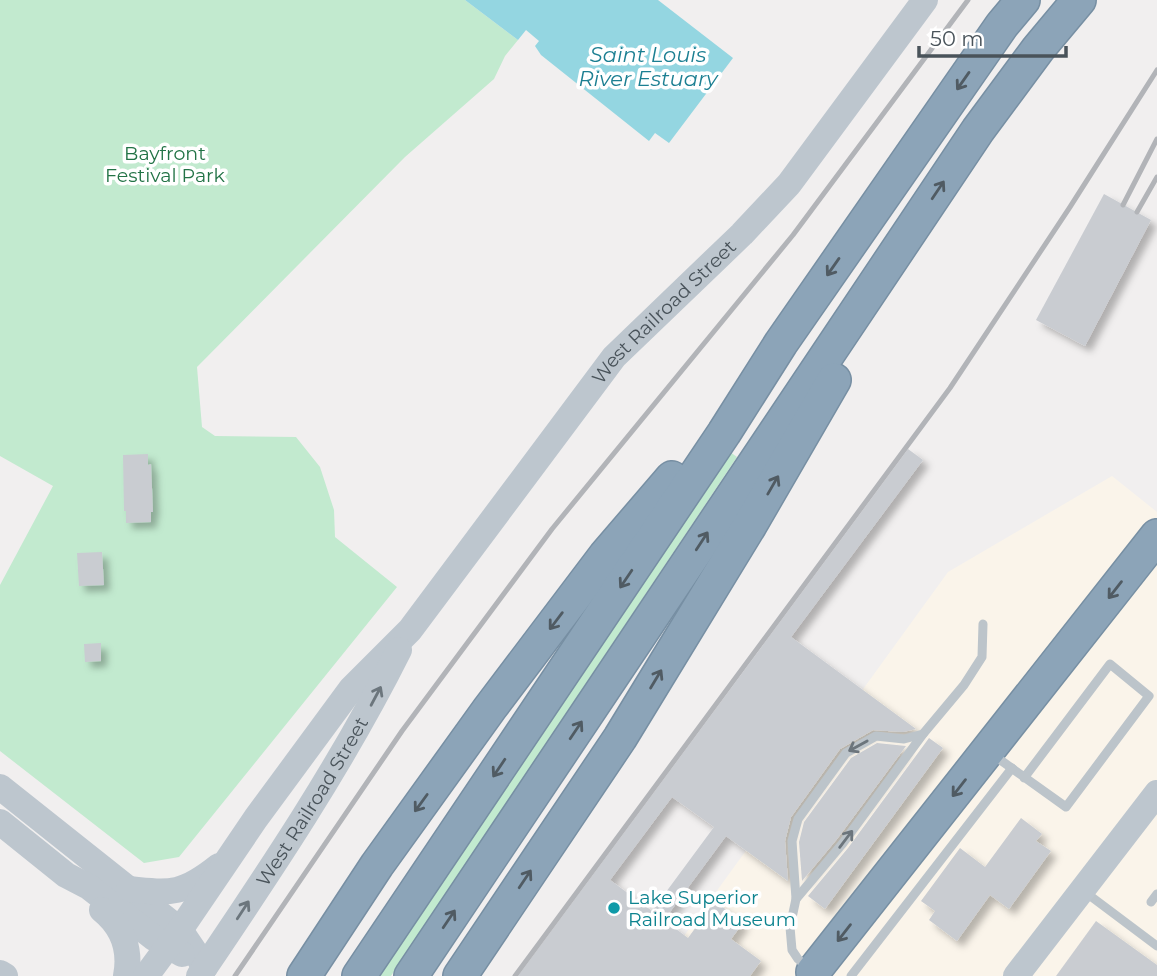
<svg xmlns="http://www.w3.org/2000/svg" width="1157" height="976" font-family="Montserrat,sans-serif">
<style>
.commercial{fill:#faf4ea}
.green{fill:#c2eacf}
.water{fill:#94d6e1}
.building{fill:#c9ccd1;fill-rule:evenodd;filter:url(#shadow)}
.lines{fill:none;stroke-linecap:round;stroke-linejoin:round}
.highway-casing{stroke:#778fa3;stroke-width:36}
.lane{stroke:#bcc4ca;stroke-width:9}
.secondary{stroke:#bdc6ce;stroke-width:26}
.highway{stroke:#8ca4b8;stroke-width:33}
.rail{stroke:#b2b4b8;stroke-width:5}
.oneway{stroke:#505b63}
.oneway2{stroke:#6c767d}
.oneway3{stroke:#6c757c}
.culture-dot{fill:#0f9aa8;stroke:#fff;stroke-width:2.5}
.labels{text-anchor:middle;dominant-baseline:central;stroke-width:7;stroke-linejoin:round;paint-order:stroke}
.park-label{font-size:19px;fill:#227346;stroke:#fff}
.street-label{font-size:19px;fill:#49535a;stroke:#fff}
.culture-label{font-size:19px;fill:#0d838f;stroke:#fff;text-anchor:start}
.water-label{font-size:21px;font-style:italic;fill:#1c7f92;stroke:#fff}
</style>
<defs>
<filter id="shadow"><feDropShadow dx="6" dy="6" stdDeviation="3.5" flood-color="#0004"/></filter>
</defs>
<rect width="100%" height="100%" fill="#f1efef"/>
<!-- commercial -->
<polygon class="commercial" points="1112,476 1157,512 1157,976 655,976 948,572"/>
<!-- green -->
<g class="green">
<polygon points="0,0 465,0 518,40 505,56 494,79 405,157 197,367 202,427 215,436 296,437 320,467 334,510 335,537 397,587 179,857 144,863 0,751 0,585 53,486 0,456"/>
<polygon points="730,452 737,457 391,976 379,976"/>
</g>
<!-- water -->
<polygon class="water" points="465,0 658,0 733,58 669,143 655,133 649,141 541,55 535,46 539,41 526,30 518,40"/>
<!-- building -->
<g class="building">
<polygon points="1104,194 1151,220 1085,346 1036,320"/>
<path d="M908 449 923 460 791 637 916 729 903 732 873 730 840 749 791 817 785 841 788 881 726 836 664 920 688 938 715 901 743 923 731 939 761 961 750 976H518ZM672 797 714 827 652 911 610 880Z"/>
<polygon points="148,454 148,465 151,464 153,512 151,512 151,522 126,523 126,511 124,511 123,455"/>
<polygon points="102,552 104,585 79,586 77,553"/>
<polygon points="101,643 101,661 85,662 84,644"/>
<polygon points="929,738 943,748 825,909 808,896 848,848"/>
<polygon points="877,743 906,746 837,839 802,881 799,842 804,822 851,758"/>
<polygon points="1021,818 1042,834 1036,841 1051,851 1009,909 990,895 957,941 929,920 935,911 921,901 960,848 985,867"/>
<polygon points="1096,921 1157,965 1157,976 1056,976"/>
</g>
<g class="lines">
<defs>
<g id="highway">
<polyline points="813,972 1157,536"/>
<polyline points="304,976 377,865 490,708 605,556 672,478"/>
<polyline points="359,976 724,433 781,343 1002,25 1023,0"/>
<polyline points="411,976 978,130 1038,49 1079,0"/>
<polyline points="460,976 620,738 750,525 834,380"/>
</g>
</defs>
<!-- highway casing -->
<use href="#highway" class="highway-casing"/>
<!-- lane -->
<g class="lane">
<polyline points="992,754 1066,807 1149,696 1110,664 1024,778"/>
<polyline points="1085,892 1157,946"/>
<polyline points="796,899 843,843 923,734 964,685 982,657 983,624"/>
<polyline points="1151,902 1157,894"/>
<polyline points="807,967 798,959 792,950 790,927 796,899 792,841 798,819 846,753 876,736 904,739 923,734"/>
<polyline points="851,976 1012,768"/>
</g>
<!-- secondary -->
<g class="secondary">
<polyline points="0,787 180,930 205,967"/>
<polyline points="0,822 66,875 89,887 154,938 182,954"/>
<path d="M129 889C172 894 184 894 219 866"/>
<path d="M102 910C123 927 131 950 126 976"/>
<polyline points="0,973 5,976"/>
<path id="s1" d="M146 976 180 930 256 818 351 689 410 630 614 357 742 234 789 184 925 0"/>
<path id="s2" d="M199 976C270 871 342 764 399 650"/>
<polyline points="1016,976 1157,793"/>
</g>
<!-- highway -->
<use href="#highway" class="highway"/>
<!-- rail -->
<g class="rail">
<polyline points="1123,205 1157,139"/>
<polyline points="1137,212 1157,177"/>
<polyline points="235,976 402,731 552,529 793,235 968,0"/>
<polyline points="515,976 950,388 1070,207 1157,70"/>
</g>
</g>
<!-- one-way arrows -->
<defs><path id="oneway-shaft" d="M-6 0H5M1.5-3L5.5 0L1.5 3" fill="none" stroke-width="1.6" stroke-linecap="round" stroke-linejoin="round" transform="scale(1.75)"/></defs>
<g class="oneway">
<use href="#oneway-shaft" transform="translate(963 81) rotate(125)"/>
<use href="#oneway-shaft" transform="translate(938 190) rotate(-56)"/>
<use href="#oneway-shaft" transform="translate(833 267) rotate(125)"/>
<use href="#oneway-shaft" transform="translate(773 485) rotate(-60)"/>
<use href="#oneway-shaft" transform="translate(702 541) rotate(-57)"/>
<use href="#oneway-shaft" transform="translate(626 579) rotate(124)"/>
<use href="#oneway-shaft" transform="translate(1115 590) rotate(128)"/>
<use href="#oneway-shaft" transform="translate(556 621) rotate(127)"/>
<use href="#oneway-shaft" transform="translate(656 679) rotate(-59)"/>
<use href="#oneway-shaft" transform="translate(576 730) rotate(-56)"/>
<use href="#oneway-shaft" transform="translate(499 768) rotate(124)"/>
<use href="#oneway-shaft" transform="translate(959 788) rotate(128)"/>
<use href="#oneway-shaft" transform="translate(421 803) rotate(126)"/>
<use href="#oneway-shaft" transform="translate(525 879) rotate(-56)"/>
<use href="#oneway-shaft" transform="translate(449 919) rotate(-56)"/>
<use href="#oneway-shaft" transform="translate(844 933) rotate(128)"/>
</g>
<g class="oneway2">
<use href="#oneway-shaft" transform="translate(376 696) rotate(-62)"/>
<use href="#oneway-shaft" transform="translate(243 910) rotate(-57)"/>
</g>
<g class="oneway3">
<use href="#oneway-shaft" transform="translate(858 746) rotate(151)"/>
<use href="#oneway-shaft" transform="translate(846 839) rotate(-53)"/>
</g>
<!-- markers -->
<circle class="culture-dot" cx="614" cy="908" r="7"/>
<g class="labels">
<!-- park labels -->
<g class="park-label">
<text x="165" y="153">Bayfront<tspan x="165" dy="22">Festival Park</tspan></text>
</g>
<!-- street labels -->
<g class="street-label">
<text stroke="none"><textPath href="#s1" startOffset="844">West Railroad Street</textPath></text>
<text stroke="none"><textPath href="#s2" startOffset="208">West Railroad Street</textPath></text>
</g>
<!-- culture labels -->
<g class="culture-label">
<text x="628" y="897">Lake Superior<tspan x="628" dy="22">Railroad Museum</tspan></text>
</g>
<!-- water labels -->
<g class="water-label">
<text x="648" y="54">Saint Louis<tspan x="648" dy="24">River Estuary</tspan></text>
</g>
</g>
<!-- scale -->
<path d="M919 46v10h147v-10" fill="none" stroke="#49535a" stroke-width="3.5"/>
<text x="930" y="46" font-size="21" fill="#49535a" stroke="#ffffff" stroke-width="5" paint-order="stroke">50 m</text>
</svg>
